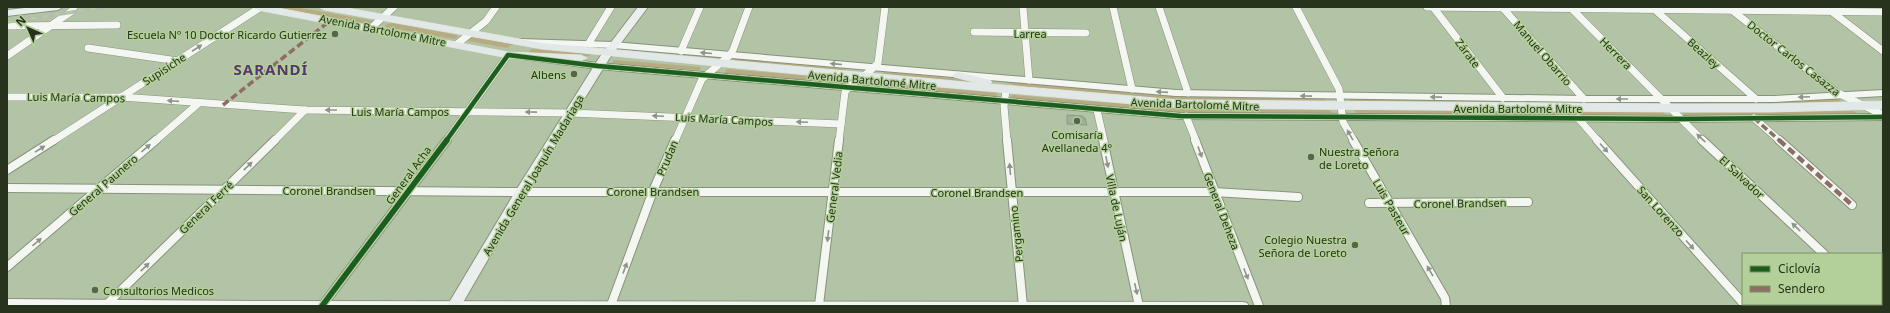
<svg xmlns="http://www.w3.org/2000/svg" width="1890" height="313" font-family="'Noto Sans',sans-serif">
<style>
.green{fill:#b8aa81}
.building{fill:#9eaf9a;stroke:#899a85}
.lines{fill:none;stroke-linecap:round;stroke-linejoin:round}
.minor-far1-casing{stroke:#87937c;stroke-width:8}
.minor-casing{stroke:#87937c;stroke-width:10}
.tertiary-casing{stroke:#87937c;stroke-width:2}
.secondary-casing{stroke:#87937c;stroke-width:2}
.primary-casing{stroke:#dde4d6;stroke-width:1}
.minor-far1{stroke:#f4f6f2;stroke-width:7}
.minor{stroke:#f4f6f2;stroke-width:8}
.tertiary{fill:#f4f6f2;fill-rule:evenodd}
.secondary{fill:#eaeeec;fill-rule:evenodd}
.primary{fill:#e1e8e7;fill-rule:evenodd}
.rail-casing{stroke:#b6bab3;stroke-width:3.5}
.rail{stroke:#b2d098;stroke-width:2;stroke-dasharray:6;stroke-linecap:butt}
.quiet-far1{stroke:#8d6e63;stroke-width:3.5;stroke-dasharray:7 3.5;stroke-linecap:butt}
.quiet{stroke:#8d6e63;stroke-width:4.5;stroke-dasharray:8 4.5;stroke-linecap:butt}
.cycleway-far1-casing{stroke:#b2d098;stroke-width:6}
.cycleway-casing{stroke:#b2d098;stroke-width:8}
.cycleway-far1{stroke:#1b5e20;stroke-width:4.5}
.cycleway{stroke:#1b5e20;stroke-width:5.5}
.oneway{fill:#8e9488}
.poi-dot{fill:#58654d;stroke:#b2d098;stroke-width:1.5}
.labels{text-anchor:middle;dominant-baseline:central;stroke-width:3;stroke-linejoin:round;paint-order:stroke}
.street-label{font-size:11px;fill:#27331d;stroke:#b2d098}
.poi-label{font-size:11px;fill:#27331d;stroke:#b2d098;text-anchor:end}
.district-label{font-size:15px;font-weight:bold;letter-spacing:1px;fill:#5a366f;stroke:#b2d098}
</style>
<rect width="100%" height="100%" fill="#b3c3a5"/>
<!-- green -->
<g class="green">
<polygon points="273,7 295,7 374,21 368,24"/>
<polygon points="392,23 457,35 458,37 454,39 386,27 385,25"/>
<polygon points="472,37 511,43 513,44 507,48 469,41 467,39"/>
<polygon points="531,49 591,54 589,56 527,55"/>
<polygon points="735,59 846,69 845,71 733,61"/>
<polygon points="614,60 701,67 700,70 611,64"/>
<polygon points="727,69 843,79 841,83 724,74"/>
<polygon points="885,72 972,80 992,85 883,75"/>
<polygon points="988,79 1140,92 1323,98 1325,100 1325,101 1172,99 1024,87"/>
<polygon points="882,83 997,93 996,97 880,87 879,84"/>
<polygon points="1014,95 1187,109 1329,110 1332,112 1331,114 1187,113 1096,108 1011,100 1011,96"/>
<polygon points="1349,99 1653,101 1655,103 1350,101"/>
<polygon points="1837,99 1842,102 1674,104 1671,101"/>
<polygon points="1354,110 1663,112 1667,116 1357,114"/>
<polygon points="1854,111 1859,115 1686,116 1683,113"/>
</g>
<!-- building -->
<polygon class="building" points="1067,115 1082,116 1085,118 1087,125 1067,124"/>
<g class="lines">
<defs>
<g id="minor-far1">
<polyline points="1023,7 1029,80"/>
<polyline points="1113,7 1132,89"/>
<polyline points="1159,7 1188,93"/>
<polyline points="1296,7 1339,89 1343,122 1354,141"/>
<polyline points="1427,7 1883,12"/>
<polyline points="1433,7 1503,98"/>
<polyline points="1502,7 1584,99"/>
<polyline points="1571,8 1703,141"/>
<polyline points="1654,9 1756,99"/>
<polyline points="1733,11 1836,92 1883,115"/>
<polyline points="1831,11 1883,51"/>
<polyline points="7,26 117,25"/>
<polyline points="371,28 394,7"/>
<polyline points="974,32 1086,33"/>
<polyline points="589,43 611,7"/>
<polyline points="457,44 486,21 496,7"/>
<polyline points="88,48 178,61"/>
<polyline points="681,51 700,7"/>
<polyline points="7,56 72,11 74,7"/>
<polyline points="1006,90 1004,106 1007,141"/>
<polyline points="7,97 121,97 305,110 570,113 841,124"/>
<polyline points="1097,110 1104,141"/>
<polyline points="1186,116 1196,141"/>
<polyline points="1578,118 1598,141"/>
<polyline points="1754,118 1780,141"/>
<polyline points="53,141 261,7"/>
<polyline points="155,141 199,103"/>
<polyline points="274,141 305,110"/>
<polyline points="446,141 508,55"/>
<polyline points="675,141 702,79 730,55 733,50 749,7"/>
<polyline points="839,141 845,92 852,84 870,71 878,63 885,7"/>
</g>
<g id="minor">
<polyline points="1007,140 1023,306"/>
<polyline points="1103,140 1139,306"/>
<polyline points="1195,140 1259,306"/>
<polyline points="1353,140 1445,298 1446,306"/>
<polyline points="1597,140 1743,303"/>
<polyline points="1702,140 1824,254"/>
<polyline points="1779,140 1852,205"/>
<polyline points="7,170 54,140"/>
<polyline points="7,188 521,192 1214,192 1298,197"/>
<polyline points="1369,203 1528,202"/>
<polyline points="7,267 156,140"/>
<polyline points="107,304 275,140"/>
<polyline points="1877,304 1879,306"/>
<polyline points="611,305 653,191 675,140"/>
<polyline points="819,305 839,140"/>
<polyline points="322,306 447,140"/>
</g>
<g id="tertiary">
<polygon points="521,39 613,42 1176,90 1584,96 1774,96 1883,90 1883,96 1774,102 1584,102 1176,96 613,48 518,44 518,40"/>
<polygon points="526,54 598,63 1180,113 1680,116 1883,114 1883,120 1680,122 1180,119 598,69 523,59 522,57 523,55"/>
<polygon points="7,299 269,301 1243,302 1247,303 1249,306 7,306"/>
</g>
<g id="secondary">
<polygon points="33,7 63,7 58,10 7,16 7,10"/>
<polygon points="638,7 648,7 609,59 527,192 461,306 447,306 515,192 599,58"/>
</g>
<g id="primary">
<polygon points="252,7 273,7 508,52 581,55 587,58 581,61 508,58 257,10"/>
<polygon points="319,7 342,7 542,43 977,83 954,77 952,75 958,72 990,80 992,82 990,84 1179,100 1670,104 1770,104 1883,101 1883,109 1770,112 1670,112 1179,108 839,78 542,49 324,10"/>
</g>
</defs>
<!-- minor-far1 casing -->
<use href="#minor-far1" class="minor-far1-casing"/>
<!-- minor casing -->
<use href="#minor" class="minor-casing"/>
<!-- tertiary casing -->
<use href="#tertiary" class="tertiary-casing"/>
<!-- secondary casing -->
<use href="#secondary" class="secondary-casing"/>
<!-- primary casing -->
<use href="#primary" class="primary-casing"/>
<!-- minor-far1 -->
<use href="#minor-far1" class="minor-far1"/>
<!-- minor -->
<use href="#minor" class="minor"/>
<!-- tertiary -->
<use href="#tertiary" class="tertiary"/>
<!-- secondary -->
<use href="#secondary" class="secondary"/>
<!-- primary -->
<use href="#primary" class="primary"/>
<defs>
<polyline id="rail" points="7,22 106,7"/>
</defs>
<!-- rail casing -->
<use href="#rail" class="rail-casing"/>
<!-- rail -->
<use href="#rail" class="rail"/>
<!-- quiet-far1 -->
<g class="quiet-far1">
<polyline points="223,105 331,20"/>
<polyline points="1754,118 1780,141"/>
</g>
<!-- quiet -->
<polyline class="quiet" points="1779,140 1852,205"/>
<defs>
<polyline id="cycleway-far1" points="446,141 508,55 598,66 1180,116 1680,119 1883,117"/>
<polyline id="cycleway" points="322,306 447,140"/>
</defs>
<!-- cycleway-far1 casing -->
<use href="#cycleway-far1" class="cycleway-far1-casing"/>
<!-- cycleway casing -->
<use href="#cycleway" class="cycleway-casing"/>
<!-- cycleway-far1 -->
<use href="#cycleway-far1" class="cycleway-far1"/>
<!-- cycleway -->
<use href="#cycleway" class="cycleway"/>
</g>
<!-- one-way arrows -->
<defs><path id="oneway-solid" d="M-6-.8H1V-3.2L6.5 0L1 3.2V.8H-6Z"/></defs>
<g class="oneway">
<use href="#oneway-solid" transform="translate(197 48) rotate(-33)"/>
<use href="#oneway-solid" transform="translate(706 53) rotate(-175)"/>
<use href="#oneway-solid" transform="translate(836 64) rotate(-175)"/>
<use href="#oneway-solid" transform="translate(1162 92) rotate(-176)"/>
<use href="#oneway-solid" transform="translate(1306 96) rotate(-179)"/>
<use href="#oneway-solid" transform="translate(1436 97) rotate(-179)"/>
<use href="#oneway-solid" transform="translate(1804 97) rotate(177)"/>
<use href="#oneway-solid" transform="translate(1622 99) rotate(180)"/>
<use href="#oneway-solid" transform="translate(173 101) rotate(-176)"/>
<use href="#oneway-solid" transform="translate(331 110) rotate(-180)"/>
<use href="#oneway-solid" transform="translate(531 112) rotate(-179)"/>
<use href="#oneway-solid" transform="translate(658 116) rotate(-178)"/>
<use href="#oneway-solid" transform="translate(802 122) rotate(-177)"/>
<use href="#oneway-solid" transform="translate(1350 135) rotate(-120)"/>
<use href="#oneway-solid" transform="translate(1701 138) rotate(-137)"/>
<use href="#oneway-solid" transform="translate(146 148) rotate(-40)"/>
<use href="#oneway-solid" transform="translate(1604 148) rotate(48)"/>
<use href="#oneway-solid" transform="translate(40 149) rotate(-32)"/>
<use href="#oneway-solid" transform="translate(1200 152) rotate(70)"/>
<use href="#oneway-solid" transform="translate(1107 162) rotate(79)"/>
<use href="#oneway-solid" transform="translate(248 166) rotate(-44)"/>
<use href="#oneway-solid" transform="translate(1010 169) rotate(-95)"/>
<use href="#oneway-solid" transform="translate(1796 227) rotate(-137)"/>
<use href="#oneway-solid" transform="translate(828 236) rotate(97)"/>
<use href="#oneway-solid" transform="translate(37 242) rotate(-41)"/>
<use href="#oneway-solid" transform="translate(1690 245) rotate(48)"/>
<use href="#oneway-solid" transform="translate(145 267) rotate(-44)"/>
<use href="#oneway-solid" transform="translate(625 268) rotate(-70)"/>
<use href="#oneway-solid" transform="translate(1430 271) rotate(-120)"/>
<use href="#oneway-solid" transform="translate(1246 274) rotate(69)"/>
<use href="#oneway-solid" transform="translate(1136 289) rotate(77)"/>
</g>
<!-- markers -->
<g class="poi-dot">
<circle cx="335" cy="34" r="4"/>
<circle cx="574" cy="74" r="4"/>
<circle cx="1077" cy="121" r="4"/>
<circle cx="1311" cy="157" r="4"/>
<circle cx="1355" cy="245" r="4"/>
<circle cx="95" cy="290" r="4"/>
</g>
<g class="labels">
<!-- street labels -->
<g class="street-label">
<text transform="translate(383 30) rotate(11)">Avenida Bartolomé Mitre</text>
<text x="1030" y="33">Larrea</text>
<text transform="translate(1468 53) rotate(53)">Zárate</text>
<text transform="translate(1543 53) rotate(49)">Manuel Obarrio</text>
<text transform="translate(1616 53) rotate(45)">Herrera</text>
<text transform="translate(1704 53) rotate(42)">Beazley</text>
<text transform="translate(1794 58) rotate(38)">Doctor Carlos Casazza</text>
<text transform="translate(164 69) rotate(-33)">Supisiche</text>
<text transform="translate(872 80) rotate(5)">Avenida Bartolomé Mitre</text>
<text transform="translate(76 97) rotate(1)">Luis María Campos</text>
<text transform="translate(1195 104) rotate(2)">Avenida Bartolomé Mitre</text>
<text x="1518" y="108">Avenida Bartolomé Mitre</text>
<text x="400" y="111">Luis María Campos</text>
<text transform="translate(724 119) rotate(3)">Luis María Campos</text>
<text transform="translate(667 158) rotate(-67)">Prudan</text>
<text transform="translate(408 175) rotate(-54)">General Acha</text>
<text transform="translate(533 175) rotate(-59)">Avenida General Joaquín Madariaga</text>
<text transform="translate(1742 177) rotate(43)">El Salvador</text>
<text transform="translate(103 185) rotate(-41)">General Paunero</text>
<text transform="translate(834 187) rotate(-83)">General Vedia</text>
<text x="329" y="190">Coronel Brandsen</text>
<text x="653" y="191">Coronel Brandsen</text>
<text x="977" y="192">Coronel Brandsen</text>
<text transform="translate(1460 203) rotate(-1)">Coronel Brandsen</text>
<text transform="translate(206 207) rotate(-44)">General Ferré</text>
<text transform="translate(1392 207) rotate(60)">Luis Pasteur</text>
<text transform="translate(1117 208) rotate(78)">Villa de Luján</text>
<text transform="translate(1222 211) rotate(69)">General Deheza</text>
<text transform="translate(1661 211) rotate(48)">San Lorenzo</text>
<text transform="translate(1016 234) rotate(-96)">Pergamino</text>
</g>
<!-- poi labels -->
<g class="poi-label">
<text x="327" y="34">Escuela Nº 10 Doctor Ricardo Gutierrez</text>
<text x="566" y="74">Albens</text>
<text x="1077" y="134" text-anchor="middle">Comisaría<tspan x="1077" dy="13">Avellaneda 4°</tspan></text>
<text x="1319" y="151" text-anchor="start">Nuestra Señora<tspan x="1319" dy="13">de Loreto</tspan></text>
<text x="1347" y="239">Colegio Nuestra<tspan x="1347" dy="13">Señora de Loreto</tspan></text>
<text x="103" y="290" text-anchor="start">Consultorios Medicos</text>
</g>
<!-- district labels -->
<g class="district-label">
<text x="271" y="69">SARANDÍ</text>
</g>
</g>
<!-- border -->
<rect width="1890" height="313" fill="none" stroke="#27331d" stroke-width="16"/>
<!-- legend -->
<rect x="1742" y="253" width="140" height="52" fill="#b2d098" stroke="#7a9167"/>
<rect x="1750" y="266" width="20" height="6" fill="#1b5e20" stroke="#7a9167"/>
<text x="1778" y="273" font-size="12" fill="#27331d">Ciclovía</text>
<rect x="1750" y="286" width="20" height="6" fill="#8d6e63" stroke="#7a9167"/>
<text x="1778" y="293" font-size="12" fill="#27331d">Sendero</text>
<!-- north arrow -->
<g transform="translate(28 28) rotate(315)" stroke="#b2d098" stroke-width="3" paint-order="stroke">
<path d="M0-3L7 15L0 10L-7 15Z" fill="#27331d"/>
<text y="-6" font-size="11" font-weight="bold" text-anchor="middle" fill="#27331d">N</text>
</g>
</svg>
